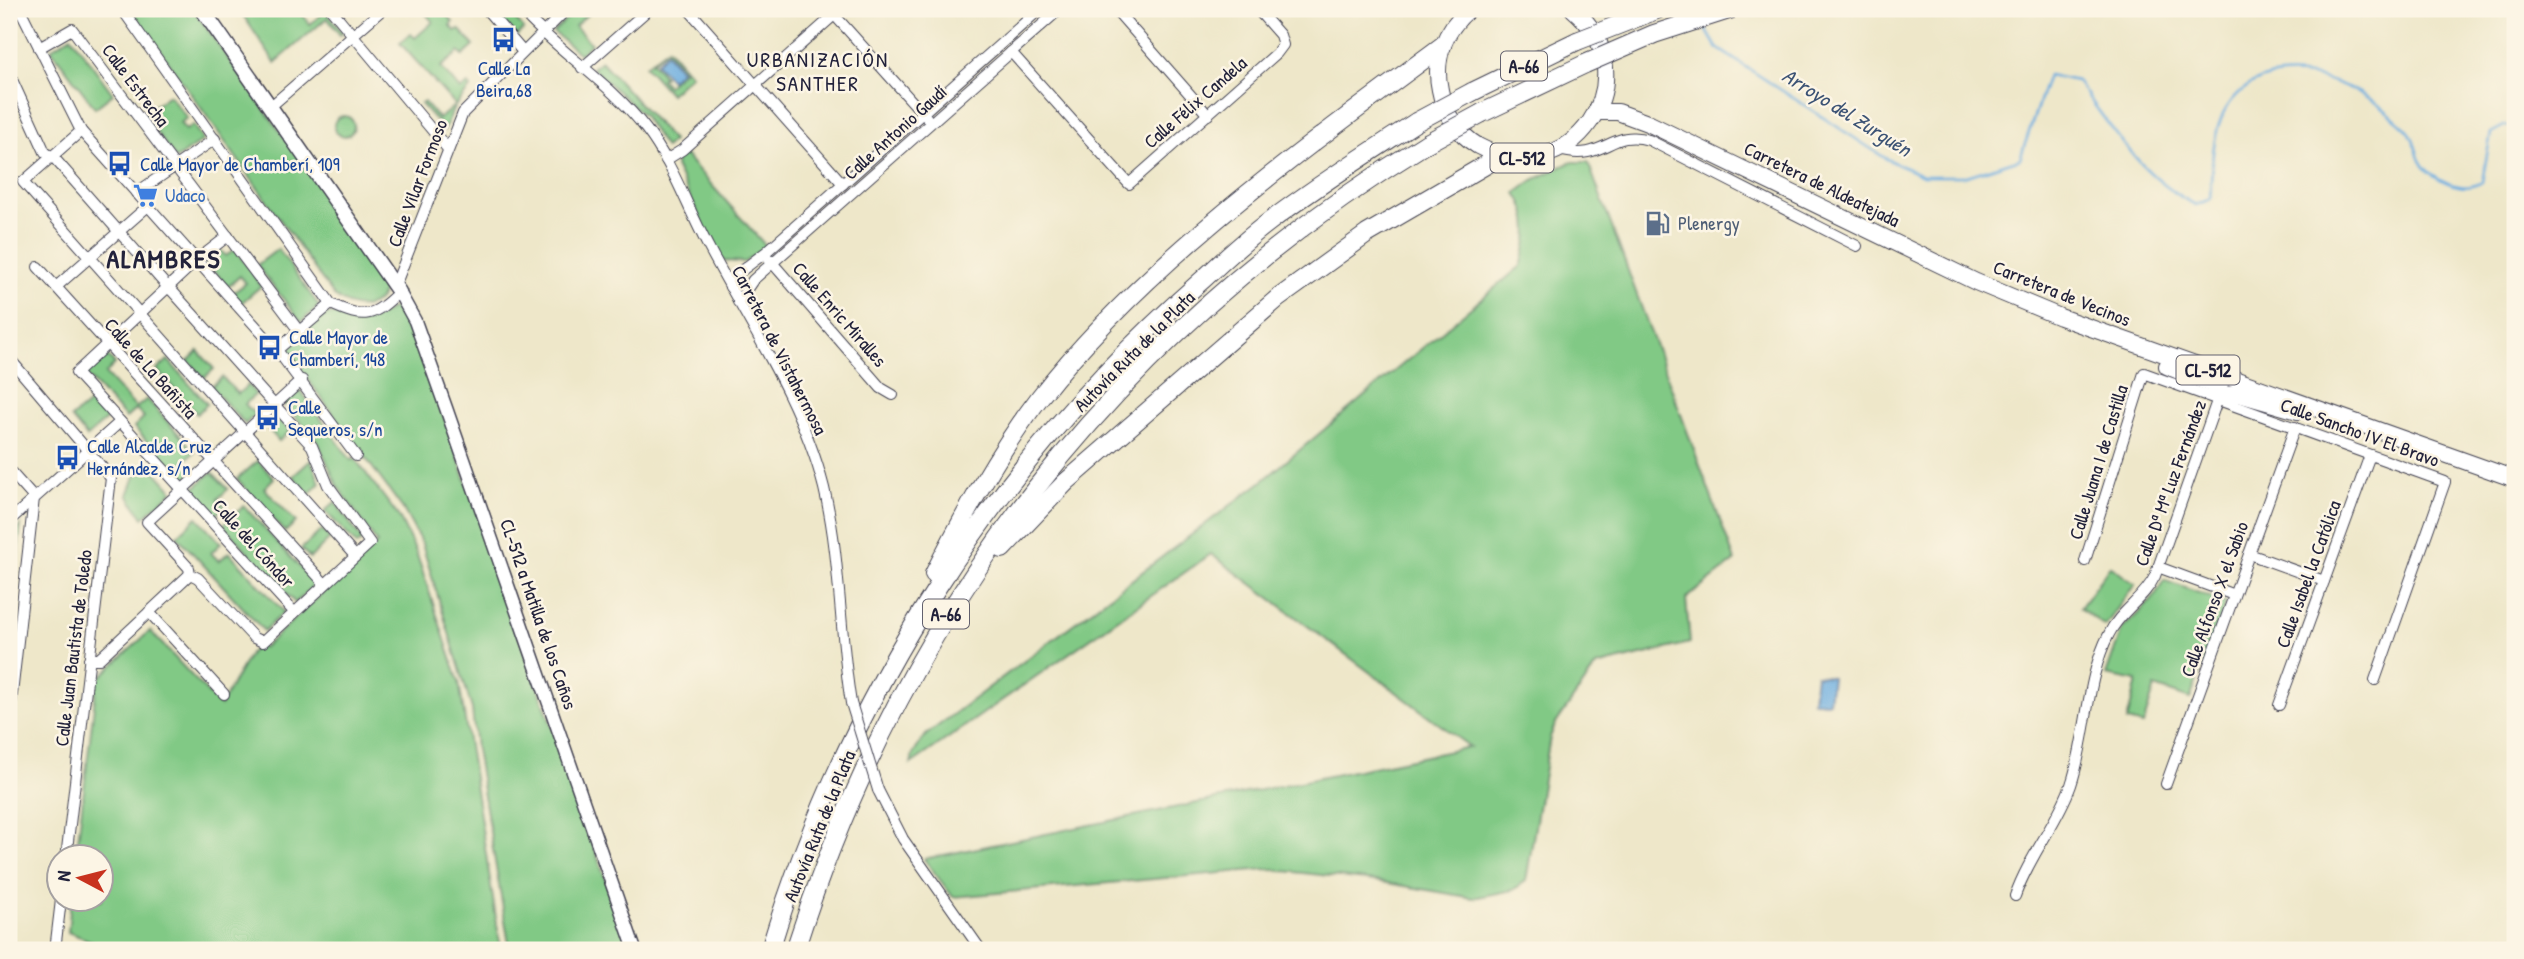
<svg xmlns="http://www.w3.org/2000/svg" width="2524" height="959" font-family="'Patrick Hand',sans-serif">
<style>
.green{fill:#81c985;stroke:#527660;stroke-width:2;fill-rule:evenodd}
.water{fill:#6cade0;stroke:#47688e;stroke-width:2}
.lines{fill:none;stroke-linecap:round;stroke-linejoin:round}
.stream{stroke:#6cade0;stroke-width:2.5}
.minor-casing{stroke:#414050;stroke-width:12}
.tertiary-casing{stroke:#414050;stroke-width:15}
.secondary-casing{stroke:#414050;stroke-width:17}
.primary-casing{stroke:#414050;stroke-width:18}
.motorway-casing{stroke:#414050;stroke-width:20}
.minor{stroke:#fff;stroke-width:10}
.tertiary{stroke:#fff;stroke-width:12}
.secondary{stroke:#fff;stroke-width:14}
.primary{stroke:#fff;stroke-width:16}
.motorway{stroke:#fff;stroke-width:18}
.minor-bridge-casing{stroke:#414050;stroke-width:12;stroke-linecap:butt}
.motorway-bridge-casing{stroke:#414050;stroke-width:20;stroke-linecap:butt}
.minor-bridge{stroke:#fff;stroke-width:10}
.motorway-bridge{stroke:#fff;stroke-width:18}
.labels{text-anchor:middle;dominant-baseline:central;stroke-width:5;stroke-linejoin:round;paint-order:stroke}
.shield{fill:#fcf5e5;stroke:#63616e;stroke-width:2}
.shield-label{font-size:18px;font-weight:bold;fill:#22223b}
.transit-label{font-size:19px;fill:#164399;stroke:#fcf5e5;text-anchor:start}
.street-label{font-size:19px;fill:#22223b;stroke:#fcf5e5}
.shop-label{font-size:19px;fill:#366cbe;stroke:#fcf5e5;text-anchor:start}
.service-label{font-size:19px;fill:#4e5e75;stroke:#fcf5e5;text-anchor:start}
.neighbourhood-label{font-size:21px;letter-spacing:2px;fill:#22223b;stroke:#fcf5e5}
.water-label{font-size:21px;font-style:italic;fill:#3c5375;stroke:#fcf5e5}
.district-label{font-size:26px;font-weight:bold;letter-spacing:2px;fill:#22223b;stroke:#fcf5e5}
</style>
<rect width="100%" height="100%" fill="#fcf5e5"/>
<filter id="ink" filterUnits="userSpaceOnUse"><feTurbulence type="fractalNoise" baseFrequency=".0143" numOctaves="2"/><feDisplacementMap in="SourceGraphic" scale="14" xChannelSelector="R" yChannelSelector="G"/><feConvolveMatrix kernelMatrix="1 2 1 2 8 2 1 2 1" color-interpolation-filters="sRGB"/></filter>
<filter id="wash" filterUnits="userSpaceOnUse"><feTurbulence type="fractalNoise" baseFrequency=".00686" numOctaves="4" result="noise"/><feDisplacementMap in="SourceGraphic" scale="28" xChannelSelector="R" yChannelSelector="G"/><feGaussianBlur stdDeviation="1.57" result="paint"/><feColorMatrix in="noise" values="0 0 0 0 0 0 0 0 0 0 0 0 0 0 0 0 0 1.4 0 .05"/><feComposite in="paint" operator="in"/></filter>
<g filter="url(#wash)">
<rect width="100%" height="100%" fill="#eee7c9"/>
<!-- green -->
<g class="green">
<path d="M131 9H193L380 272 383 293C372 314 350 308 334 296Z"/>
<polygon points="239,9 298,9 310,24 326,11 343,33 340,35 327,18 275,63"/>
<polygon points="422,9 441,9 453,22 450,25 455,31 459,29 474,46 463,56 459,52 441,67 460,90 468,84 471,87 455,106 444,130 421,104 424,102 439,119 455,105 400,43 411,34 415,38 433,22"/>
<polygon points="493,9 506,9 524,29 516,36"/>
<polygon points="578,9 591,11 575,26 591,44 580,54 553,32"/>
<polygon points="71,36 113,94 95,108 51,49"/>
<path d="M668 48 691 75 670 94 645 66ZM666 50 684 70 667 86 661 79 664 76 652 62Z"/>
<polygon points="601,61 673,141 665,148 643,115 592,68"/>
<polygon points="169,95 187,118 180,123 186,130 193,125 203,140 176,159 143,114"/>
<circle cx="344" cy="126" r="10"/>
<polygon points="684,154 766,246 745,262 724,261 717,254 675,166 676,160"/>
<path d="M1571 162H1588L1735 561 1686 599 1690 643 1596 666 1555 725 1550 737 1526 881 1513 890 1473 898 1376 881 1266 869 953 897 924 859 1470 747 1211 554 911 764 913 754 926 735 1260 483 1521 266C1529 240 1533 217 1516 193L1533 180Z"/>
<polygon points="219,249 226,256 235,249 261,286 241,303 233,293 246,283 240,276 228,287 205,261"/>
<polygon points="278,249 319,306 301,322 257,265"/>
<path d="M392 308 401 310 409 317 630 950H510L476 749 472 709 422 544 403 509 287 351C297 341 311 323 324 316 343 306 354 338 392 308Z"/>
<polygon points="198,351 214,369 204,378 188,361"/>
<polygon points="105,354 115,364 105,374 136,408 147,399 195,452 184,461 194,472 183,482 134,427 144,417 136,409 126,418 84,373"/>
<polygon points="168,360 207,404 197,414 157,370"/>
<polygon points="222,377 238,394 248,385 256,394 245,404 255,415 245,424 211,387"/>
<polygon points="300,390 351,460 355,459 399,517 416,552 459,682 501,950 114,950 68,932 71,900 102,900 102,858 76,857 97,680 150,631 220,706 250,653 259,645 263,648 377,543 338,487 318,442 284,404"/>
<polygon points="92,401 108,418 87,437 71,418"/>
<polygon points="274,414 290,431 279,441 264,424"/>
<polygon points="311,460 320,483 309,494 293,476"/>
<polygon points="258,461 274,478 264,488 296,522 285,532 237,479"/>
<polygon points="148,463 173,491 143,518 128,495 136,474"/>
<polygon points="212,472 228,489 218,499 225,507 215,516 191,491"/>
<polygon points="335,502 362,540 357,545 325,511"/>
<polygon points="244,506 315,584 295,603 223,525"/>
<polygon points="197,517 221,543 211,553 219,561 229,552 284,612 264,631 177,536"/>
<polygon points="21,525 11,601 9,601 9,536"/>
<polygon points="322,530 330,539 310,558 301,549"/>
<polygon points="2110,566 2135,584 2105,626 2080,608"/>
<polygon points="2164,580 2226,603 2190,699 2155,687 2143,725 2127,721 2137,681 2106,675 2122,629 2152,600"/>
</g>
<!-- water -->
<g class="water">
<polygon points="666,53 681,70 671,80 656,63"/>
<polygon points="1816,675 1832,677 1829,702 1813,701"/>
</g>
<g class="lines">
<!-- stream -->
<path class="stream" d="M1703 24 1717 48 1885 158 1923 176H1967L2020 159 2048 75 2077 81C2110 126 2144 180 2196 205L2210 199C2212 173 2211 143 2221 119 2252 48 2345 74 2390 114 2396 120 2405 126 2410 133 2418 145 2415 160 2428 171 2444 183 2464 193 2482 182L2491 133 2504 126H2515"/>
</g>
</g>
<g filter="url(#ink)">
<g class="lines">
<defs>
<g id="minor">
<polyline points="20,9 81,131 277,350 356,456"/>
<path d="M122 9 331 304C365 320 373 317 399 292"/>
<polyline points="331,9 447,148"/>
<polyline points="486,9 523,52"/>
<path d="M520 9C558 52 611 83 646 129 673 164 687 207 708 246 749 324 802 401 824 488 841 558 839 632 851 703"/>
<polyline points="688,9 843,184"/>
<polyline points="829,9 927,118"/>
<polyline points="1115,9 1208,115"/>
<polyline points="39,48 72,29 299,331"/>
<polyline points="1011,52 1129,184 1277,53 1283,45 1280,35 1257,9"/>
<polyline points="582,68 649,9"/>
<polyline points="9,73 45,152 55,159 164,283 173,292 268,398 312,446 328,485 370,543 263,642 254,638 198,578 190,574 189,568 147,522 302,380"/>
<polyline points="270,107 383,9"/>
<polyline points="81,131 23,182 355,556"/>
<path d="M1558 150C1606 163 1609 128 1649 140L1857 246"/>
<polyline points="666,160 682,150 841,9"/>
<polyline points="136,193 215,139"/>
<polyline points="228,236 197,260 76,373 294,612"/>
<polyline points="769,259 881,388 893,395"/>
<polyline points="38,267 325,584"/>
<polyline points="395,286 463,113 567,9"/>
<polyline points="56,287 148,206"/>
<polyline points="730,287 737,274 766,252 1040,9"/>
<polyline points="738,302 753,280 1060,9"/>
<polyline points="277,350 331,304"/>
<polyline points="9,358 111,478 66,858"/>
<polyline points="9,470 34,498"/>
<polyline points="9,521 120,422"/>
<polyline points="2249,554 2324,581"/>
<polyline points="2085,561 2144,373 2445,482 2375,680"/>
<polyline points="2158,567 2234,595"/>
<polyline points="149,612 224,694"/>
<polyline points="89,659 99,659 190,574"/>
<polyline points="2279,705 2370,455"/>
<polyline points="9,721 34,498"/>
<polyline points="2166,784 2295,427"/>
<polyline points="878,790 903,839 981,950"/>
<path d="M2015 896C2029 856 2057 824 2071 785 2087 738 2086 678 2109 634 2120 611 2144 599 2155 576L2223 384"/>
<polyline points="55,950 61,900"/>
</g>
<polyline id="tertiary" points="399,292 415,321 446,408 635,950"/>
<polyline id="secondary" points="202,9 399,292"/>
<g id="primary">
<path d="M1469 9C1445 30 1433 58 1440 90 1444 113 1458 134 1478 146 1570 197 1653 76 1573 9"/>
<polyline points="1596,112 1618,112 1650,124 1976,282 2060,317 2515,479"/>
<polyline points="2167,366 2211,384 2221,395 2239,394 2298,411"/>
</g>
<g id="motorway">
<polyline points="1472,92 1577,41"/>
<polyline points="1482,113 1585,64"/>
<polyline points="1002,549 1066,482 1277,299 1367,234 1501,156"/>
<path d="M934 574C965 513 998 452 1040 397 1144 263 1306 147 1442 46"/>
<path d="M770 950C848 692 997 460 1200 282 1222 262 1245 240 1269 222 1316 186 1367 154 1416 122"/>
<path d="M795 950C905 605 1117 332 1427 143"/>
</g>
</defs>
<!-- minor casing -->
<use href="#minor" class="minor-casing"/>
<!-- tertiary casing -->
<use href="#tertiary" class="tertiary-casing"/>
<!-- secondary casing -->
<use href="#secondary" class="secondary-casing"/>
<!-- primary casing -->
<use href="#primary" class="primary-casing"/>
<!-- motorway casing -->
<use href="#motorway" class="motorway-casing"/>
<!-- minor -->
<use href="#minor" class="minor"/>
<!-- tertiary -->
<use href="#tertiary" class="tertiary"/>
<!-- secondary -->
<use href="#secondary" class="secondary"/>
<!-- primary -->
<use href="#primary" class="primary"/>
<!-- motorway -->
<use href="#motorway" class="motorway"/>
<defs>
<polyline id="minor-bridge" points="851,703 878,790"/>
<g id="motorway-bridge">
<polyline points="1577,41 1659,9"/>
<polyline points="1585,64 1654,34 1732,9"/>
<polyline points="1416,122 1472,92"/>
<polyline points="1427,143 1482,113"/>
</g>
</defs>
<!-- minor-bridge casing -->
<use href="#minor-bridge" class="minor-bridge-casing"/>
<!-- motorway-bridge casing -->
<use href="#motorway-bridge" class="motorway-bridge-casing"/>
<!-- minor-bridge -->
<use href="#minor-bridge" class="minor-bridge"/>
<!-- motorway-bridge -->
<use href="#motorway-bridge" class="motorway-bridge"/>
</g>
</g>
<!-- icons -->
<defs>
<symbol id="bus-bare" viewBox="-9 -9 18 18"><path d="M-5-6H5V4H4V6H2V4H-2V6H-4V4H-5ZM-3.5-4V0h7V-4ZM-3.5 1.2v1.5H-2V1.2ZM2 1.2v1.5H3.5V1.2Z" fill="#1a4fb4" stroke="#fcf5e5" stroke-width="2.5" paint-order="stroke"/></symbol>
<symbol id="supermarket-bare" viewBox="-9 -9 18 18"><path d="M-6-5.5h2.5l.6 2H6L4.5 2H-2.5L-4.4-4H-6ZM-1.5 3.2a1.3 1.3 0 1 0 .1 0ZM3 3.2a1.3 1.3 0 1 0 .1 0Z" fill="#3f7fe0" stroke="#fcf5e5" stroke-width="2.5" paint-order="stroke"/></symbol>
<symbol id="fuel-bare" viewBox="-9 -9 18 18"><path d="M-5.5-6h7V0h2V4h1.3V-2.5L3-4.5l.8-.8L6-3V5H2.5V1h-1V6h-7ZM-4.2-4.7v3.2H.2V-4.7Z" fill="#5c6f8a" stroke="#fcf5e5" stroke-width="2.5" paint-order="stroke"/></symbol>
</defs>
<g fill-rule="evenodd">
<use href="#bus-bare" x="486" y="22" width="35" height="35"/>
<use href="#bus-bare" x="102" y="146" width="35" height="35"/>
<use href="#supermarket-bare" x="128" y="178" width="35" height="35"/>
<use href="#fuel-bare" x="1640" y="206" width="35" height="35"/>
<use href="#bus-bare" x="252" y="330" width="35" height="35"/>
<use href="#bus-bare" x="250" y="400" width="35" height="35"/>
<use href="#bus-bare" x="50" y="440" width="35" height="35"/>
</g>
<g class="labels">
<!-- shield labels -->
<g class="shield">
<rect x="1501" y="51.5" width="46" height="29" rx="5"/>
<rect x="1490.5" y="143.5" width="63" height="29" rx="5"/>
<rect x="2176.5" y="355.5" width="63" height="29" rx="5"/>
<rect x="923" y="599.5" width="46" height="29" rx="5"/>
</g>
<g class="shield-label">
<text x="1524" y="66">A-66</text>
<text x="1522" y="158">CL-512</text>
<text x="2208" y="370">CL-512</text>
<text x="946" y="614">A-66</text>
</g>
<!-- transit labels -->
<g class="transit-label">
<text x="504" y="68" text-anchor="middle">Calle La<tspan x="504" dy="22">Beira,68</tspan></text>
<text x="140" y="164">Calle Mayor de Chamberí, 109</text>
<text x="289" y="337">Calle Mayor de<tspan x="289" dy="22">Chamberí, 148</tspan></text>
<text x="288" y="407">Calle<tspan x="288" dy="22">Sequeros, s/n</tspan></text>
<text x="87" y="446">Calle Alcalde Cruz<tspan x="87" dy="22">Hernández, s/n</tspan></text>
</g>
<!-- street labels -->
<g class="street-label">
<text transform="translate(136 85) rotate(53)">Calle Estrecha</text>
<text transform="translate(1195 102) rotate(-41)">Calle Félix Candela</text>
<text transform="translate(895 132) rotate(-42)">Calle Antonio Gaudí</text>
<text transform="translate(417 183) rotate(-69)">Calle Vilar Formoso</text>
<text transform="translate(1822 184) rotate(26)">Carretera de Aldeatejada</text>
<text transform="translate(2062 293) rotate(22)">Carretera de Vecinos</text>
<text transform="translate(840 314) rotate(49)">Calle Enric Miralles</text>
<text transform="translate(780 350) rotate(63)">Carretera de Vistahermosa</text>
<text transform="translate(1134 351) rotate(-45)">Autovía Ruta de la Plata</text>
<text transform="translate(151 368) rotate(48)">Calle de La Bañista</text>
<text transform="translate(2360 432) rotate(20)">Calle Sancho IV El Bravo</text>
<text transform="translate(2098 462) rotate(-73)">Calle Juana I de Castilla</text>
<text transform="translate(2170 483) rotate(-70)">Calle Dª Mª Luz Fernández</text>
<text transform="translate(254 543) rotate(48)">Calle del Cóndor</text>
<text transform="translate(2308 574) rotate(-70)">Calle Isabel la Católica</text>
<text transform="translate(2214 599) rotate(-70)">Calle Alfonso X el Sabio</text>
<text transform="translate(539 614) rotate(71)">CL-512 a Matilla de los Caños</text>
<text transform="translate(73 648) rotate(-83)">Calle Juan Bautista de Toledo</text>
<text transform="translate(819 826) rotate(-68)">Autovía Ruta de la Plata</text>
</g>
<!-- shop labels -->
<g class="shop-label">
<text x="165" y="195">Udaco</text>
</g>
<!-- service labels -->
<g class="service-label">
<text x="1678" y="223">Plenergy</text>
</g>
<!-- neighbourhood labels -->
<g class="neighbourhood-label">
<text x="818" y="59">URBANIZACIÓN<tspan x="818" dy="24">SANTHER</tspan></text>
</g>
<!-- water labels -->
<g class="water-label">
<text transform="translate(1847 112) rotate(32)">Arroyo del Zurguén</text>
</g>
<!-- district labels -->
<g class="district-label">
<text x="164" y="258">ALAMBRES</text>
</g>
</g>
<!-- margin -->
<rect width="2524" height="959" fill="none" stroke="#fcf5e5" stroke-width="35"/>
<!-- north arrow -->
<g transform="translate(80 878) rotate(277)"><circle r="33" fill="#fcf5e5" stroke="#a5a1a1" stroke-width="2"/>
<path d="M0-5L12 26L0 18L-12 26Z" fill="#c8321e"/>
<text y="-10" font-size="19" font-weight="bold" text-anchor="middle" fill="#22223b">N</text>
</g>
</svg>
